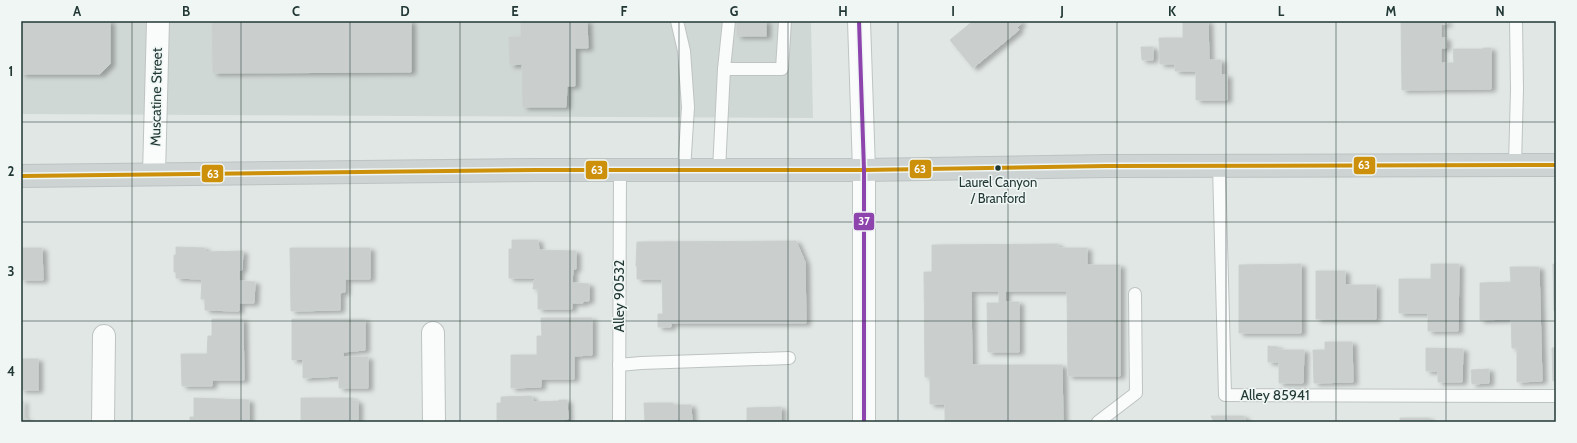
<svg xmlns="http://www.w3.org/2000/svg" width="1577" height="443" font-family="Cabin,sans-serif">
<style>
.built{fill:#d0d8d5}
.building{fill:#cacfce;stroke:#cad0ce;filter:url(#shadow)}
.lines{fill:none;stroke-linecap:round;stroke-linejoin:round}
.service-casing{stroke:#bec4c2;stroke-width:14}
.minor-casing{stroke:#bec4c2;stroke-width:24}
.secondary-casing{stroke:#bec5c3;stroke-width:24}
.primary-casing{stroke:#bcc3c2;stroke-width:24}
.service{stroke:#fafbfb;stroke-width:12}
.minor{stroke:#fafbfb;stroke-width:22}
.secondary{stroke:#fafbfb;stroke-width:22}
.primary{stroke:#cdd3d3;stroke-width:22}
.bus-1-casing{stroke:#eff6f4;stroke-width:7}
.bus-2-casing{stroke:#eff6f4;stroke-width:7}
.bus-1{stroke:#cc900b;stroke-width:4}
.bus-2{stroke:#8e44ad;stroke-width:4}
.grid{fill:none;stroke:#223835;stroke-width:1;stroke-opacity:0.55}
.bus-dot{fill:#223835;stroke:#eff6f4;stroke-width:1.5}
.labels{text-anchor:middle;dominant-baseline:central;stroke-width:3;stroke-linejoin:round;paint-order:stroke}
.bus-label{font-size:13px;fill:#223835;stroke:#eff6f4}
.street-label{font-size:14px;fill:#223835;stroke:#eff6f4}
.line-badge{stroke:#eff6f4;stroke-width:1.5}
.badge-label{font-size:11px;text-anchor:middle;font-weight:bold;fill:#fff}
.neatline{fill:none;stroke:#223835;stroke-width:1.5}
.grid-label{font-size:13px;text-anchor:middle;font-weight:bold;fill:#223835}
</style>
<defs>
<filter id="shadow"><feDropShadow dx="4.5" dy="2.5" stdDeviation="2" flood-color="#0004"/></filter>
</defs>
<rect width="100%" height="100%" fill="#e1e7e5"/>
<!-- built -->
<polygon class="built" points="21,21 811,21 813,118 21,114"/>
<!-- building -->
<g class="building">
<polygon points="21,21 110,21 110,64 100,74 21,74"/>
<polygon points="212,21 411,21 411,72 213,73"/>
<polygon points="521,21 587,21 588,48 575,48 575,86 567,86 566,107 523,107 522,64 510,65 509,37 521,37"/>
<rect x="737" y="21" width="29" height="15"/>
<polygon points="973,21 1020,21 1022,23 1017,27 1019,30 973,68 950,40"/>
<polygon points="1183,21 1208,21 1209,60 1221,60 1221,75 1227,75 1227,100 1196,100 1196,71 1175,71 1175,64 1160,64 1159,38 1183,38"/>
<polygon points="1401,21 1447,21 1447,24 1441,24 1441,38 1446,38 1446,48 1441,48 1441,63 1454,63 1453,49 1483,49 1483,48 1491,48 1491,89 1402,90"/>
<polygon points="1141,47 1153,47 1153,60 1142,60"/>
<polygon points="512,240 538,240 539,250 576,251 576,269 573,269 572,283 589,284 589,301 583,301 583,303 572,303 572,309 538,309 538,289 533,289 534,280 536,280 535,278 509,278 509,249 512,249"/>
<polygon points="796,241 805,262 806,323 671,323 671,327 658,327 658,314 663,314 662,279 637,279 637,266 636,266 637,242"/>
<polygon points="1058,244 1058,248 1087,248 1087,265 1120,265 1120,376 1068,376 1067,291 1005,291 1005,302 1019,302 1019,352 988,352 987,303 999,303 999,291 971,291 972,365 1062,365 1063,422 945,422 945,404 930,404 930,377 925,377 924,272 932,272 932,245"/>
<polygon points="176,247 205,248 205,252 243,251 242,270 239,270 239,281 255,282 254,303 239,303 239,311 205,310 205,299 201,299 202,279 176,278 176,272 174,272 174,255 176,255"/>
<polygon points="21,248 42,248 43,280 21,280"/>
<polygon points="290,248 370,248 370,279 345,279 345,292 340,293 340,310 291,311"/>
<polygon points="1301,264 1301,333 1239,333 1239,265"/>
<polygon points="1431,264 1459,264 1458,331 1428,331 1428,313 1399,313 1399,279 1431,279"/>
<polygon points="1553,264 1556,264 1556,311 1554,311"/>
<polygon points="1510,267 1539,267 1542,381 1517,382 1517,348 1512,348 1511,319 1480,320 1480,283 1511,282"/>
<polygon points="1316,271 1345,271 1345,285 1376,285 1376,319 1316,319"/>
<polygon points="541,318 592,318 592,355 574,356 574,379 541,379 541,387 511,388 511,355 537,355 537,336 542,336"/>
<polygon points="212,319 243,319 244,380 212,380 212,386 182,386 181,354 207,354 208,336 212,336"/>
<polygon points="292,319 365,319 365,350 343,352 343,357 368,357 368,388 339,388 339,376 303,378 303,359 292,360"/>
<polygon points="1325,342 1352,342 1353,382 1314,383 1313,350 1325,350"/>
<polygon points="1268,346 1278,347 1278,350 1304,350 1303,383 1279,383 1279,362 1268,362"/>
<polygon points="1426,348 1463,349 1462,382 1438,382 1438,371 1426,371"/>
<polygon points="1552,348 1556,348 1556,381 1553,381"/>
<rect x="21" y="359" width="17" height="31"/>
<polygon points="1489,369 1489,383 1472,384 1471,370"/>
<polygon points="531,396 534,402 559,401 559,400 567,400 568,419 564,419 564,422 502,422 502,420 497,420 497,403 501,403 501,397"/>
<polygon points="194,398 249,400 249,422 190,422 190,417 194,417"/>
<polygon points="301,398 353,398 353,401 358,401 358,422 301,422"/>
<polygon points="21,401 23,401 23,419 27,419 27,422 21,422"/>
<polygon points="644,403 673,403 673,405 691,405 692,422 645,422"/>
<polygon points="781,407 781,422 747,422 747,408"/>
<polygon points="1211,416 1243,416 1247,422 1214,422"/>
<polygon points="1400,418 1429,418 1430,422 1400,422"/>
</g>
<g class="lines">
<defs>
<g id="service">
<polyline points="677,21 684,51 688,107 684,170"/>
<polyline points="724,69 782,69 785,21"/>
<polyline points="1515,165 1517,89 1516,21"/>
<polyline points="1219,166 1225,395 1556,396"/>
<polyline points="719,170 724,69 729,21"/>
<polyline points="619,365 641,363 789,358"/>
<polyline points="619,422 620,170"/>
<polyline points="1098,422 1136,393 1135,294"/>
</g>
<g id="minor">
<polyline points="154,174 158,21"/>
<polyline points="433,333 434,422"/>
<polyline points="103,422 104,336"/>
</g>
<polyline id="secondary" points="859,21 864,170 864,422"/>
<polyline id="primary" points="21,176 537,170 864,170 1107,166 1556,165"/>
</defs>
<!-- service casing -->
<use href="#service" class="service-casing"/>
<!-- minor casing -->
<use href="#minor" class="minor-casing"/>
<!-- secondary casing -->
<use href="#secondary" class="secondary-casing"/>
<!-- primary casing -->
<use href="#primary" class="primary-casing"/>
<!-- service -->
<use href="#service" class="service"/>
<!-- minor -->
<use href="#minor" class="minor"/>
<!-- secondary -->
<use href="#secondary" class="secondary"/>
<!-- primary -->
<use href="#primary" class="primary"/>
<defs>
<polyline id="bus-1" points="21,176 537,170 864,170 1107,166 1556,165"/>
<polyline id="bus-2" points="859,21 864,170 864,422"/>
</defs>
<!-- bus-1 casing -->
<use href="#bus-1" class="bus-1-casing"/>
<!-- bus-2 casing -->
<use href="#bus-2" class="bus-2-casing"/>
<!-- bus-1 -->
<use href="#bus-1" class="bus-1"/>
<!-- bus-2 -->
<use href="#bus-2" class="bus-2"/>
</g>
<!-- grid -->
<path class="grid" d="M132 21V422M241 21V422M350 21V422M460 21V422M570 21V422M679 21V422M788 21V422M898 21V422M1008 21V422M1117 21V422M1226 21V422M1336 21V422M1446 21V422M21 122H1556M21 222H1556M21 321H1556"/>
<!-- markers -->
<circle class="bus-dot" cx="998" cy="168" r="3.5"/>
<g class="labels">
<!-- bus labels -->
<g class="bus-label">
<text x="998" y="182">Laurel Canyon<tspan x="998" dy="16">/ Branford</tspan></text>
</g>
<!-- street labels -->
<g class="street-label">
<text transform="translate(156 97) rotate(-89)">Muscatine Street</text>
<text transform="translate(619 296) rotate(-90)">Alley 90532</text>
<text x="1275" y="395">Alley 85941</text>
</g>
</g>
<g class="line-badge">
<rect x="1353" y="156" width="23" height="19" rx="4" fill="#cc900b"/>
<rect x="909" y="159" width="23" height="20" rx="4" fill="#cc900b"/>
<rect x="585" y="160" width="23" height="20" rx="4" fill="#cc900b"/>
<rect x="201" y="164" width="23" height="19" rx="4" fill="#cc900b"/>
<rect x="853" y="212" width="22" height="19" rx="4" fill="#8e44ad"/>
</g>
<g class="badge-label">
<text x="1364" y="169">63</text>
<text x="920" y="173">63</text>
<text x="597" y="174">63</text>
<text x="213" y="178">63</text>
<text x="864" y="225">37</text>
</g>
<!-- border -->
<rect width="1577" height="443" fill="none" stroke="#eff6f4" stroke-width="44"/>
<rect x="22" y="22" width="1533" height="399" class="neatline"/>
<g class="grid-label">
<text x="77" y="16">A</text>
<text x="186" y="16">B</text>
<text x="296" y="16">C</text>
<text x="405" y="16">D</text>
<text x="515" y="16">E</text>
<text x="624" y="16">F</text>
<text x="734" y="16">G</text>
<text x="843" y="16">H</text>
<text x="953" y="16">I</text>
<text x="1062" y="16">J</text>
<text x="1172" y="16">K</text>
<text x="1281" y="16">L</text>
<text x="1391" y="16">M</text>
<text x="1500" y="16">N</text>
<text x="11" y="76">1</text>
<text x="11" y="176">2</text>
<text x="11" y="276">3</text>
<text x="11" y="376">4</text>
</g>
</svg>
